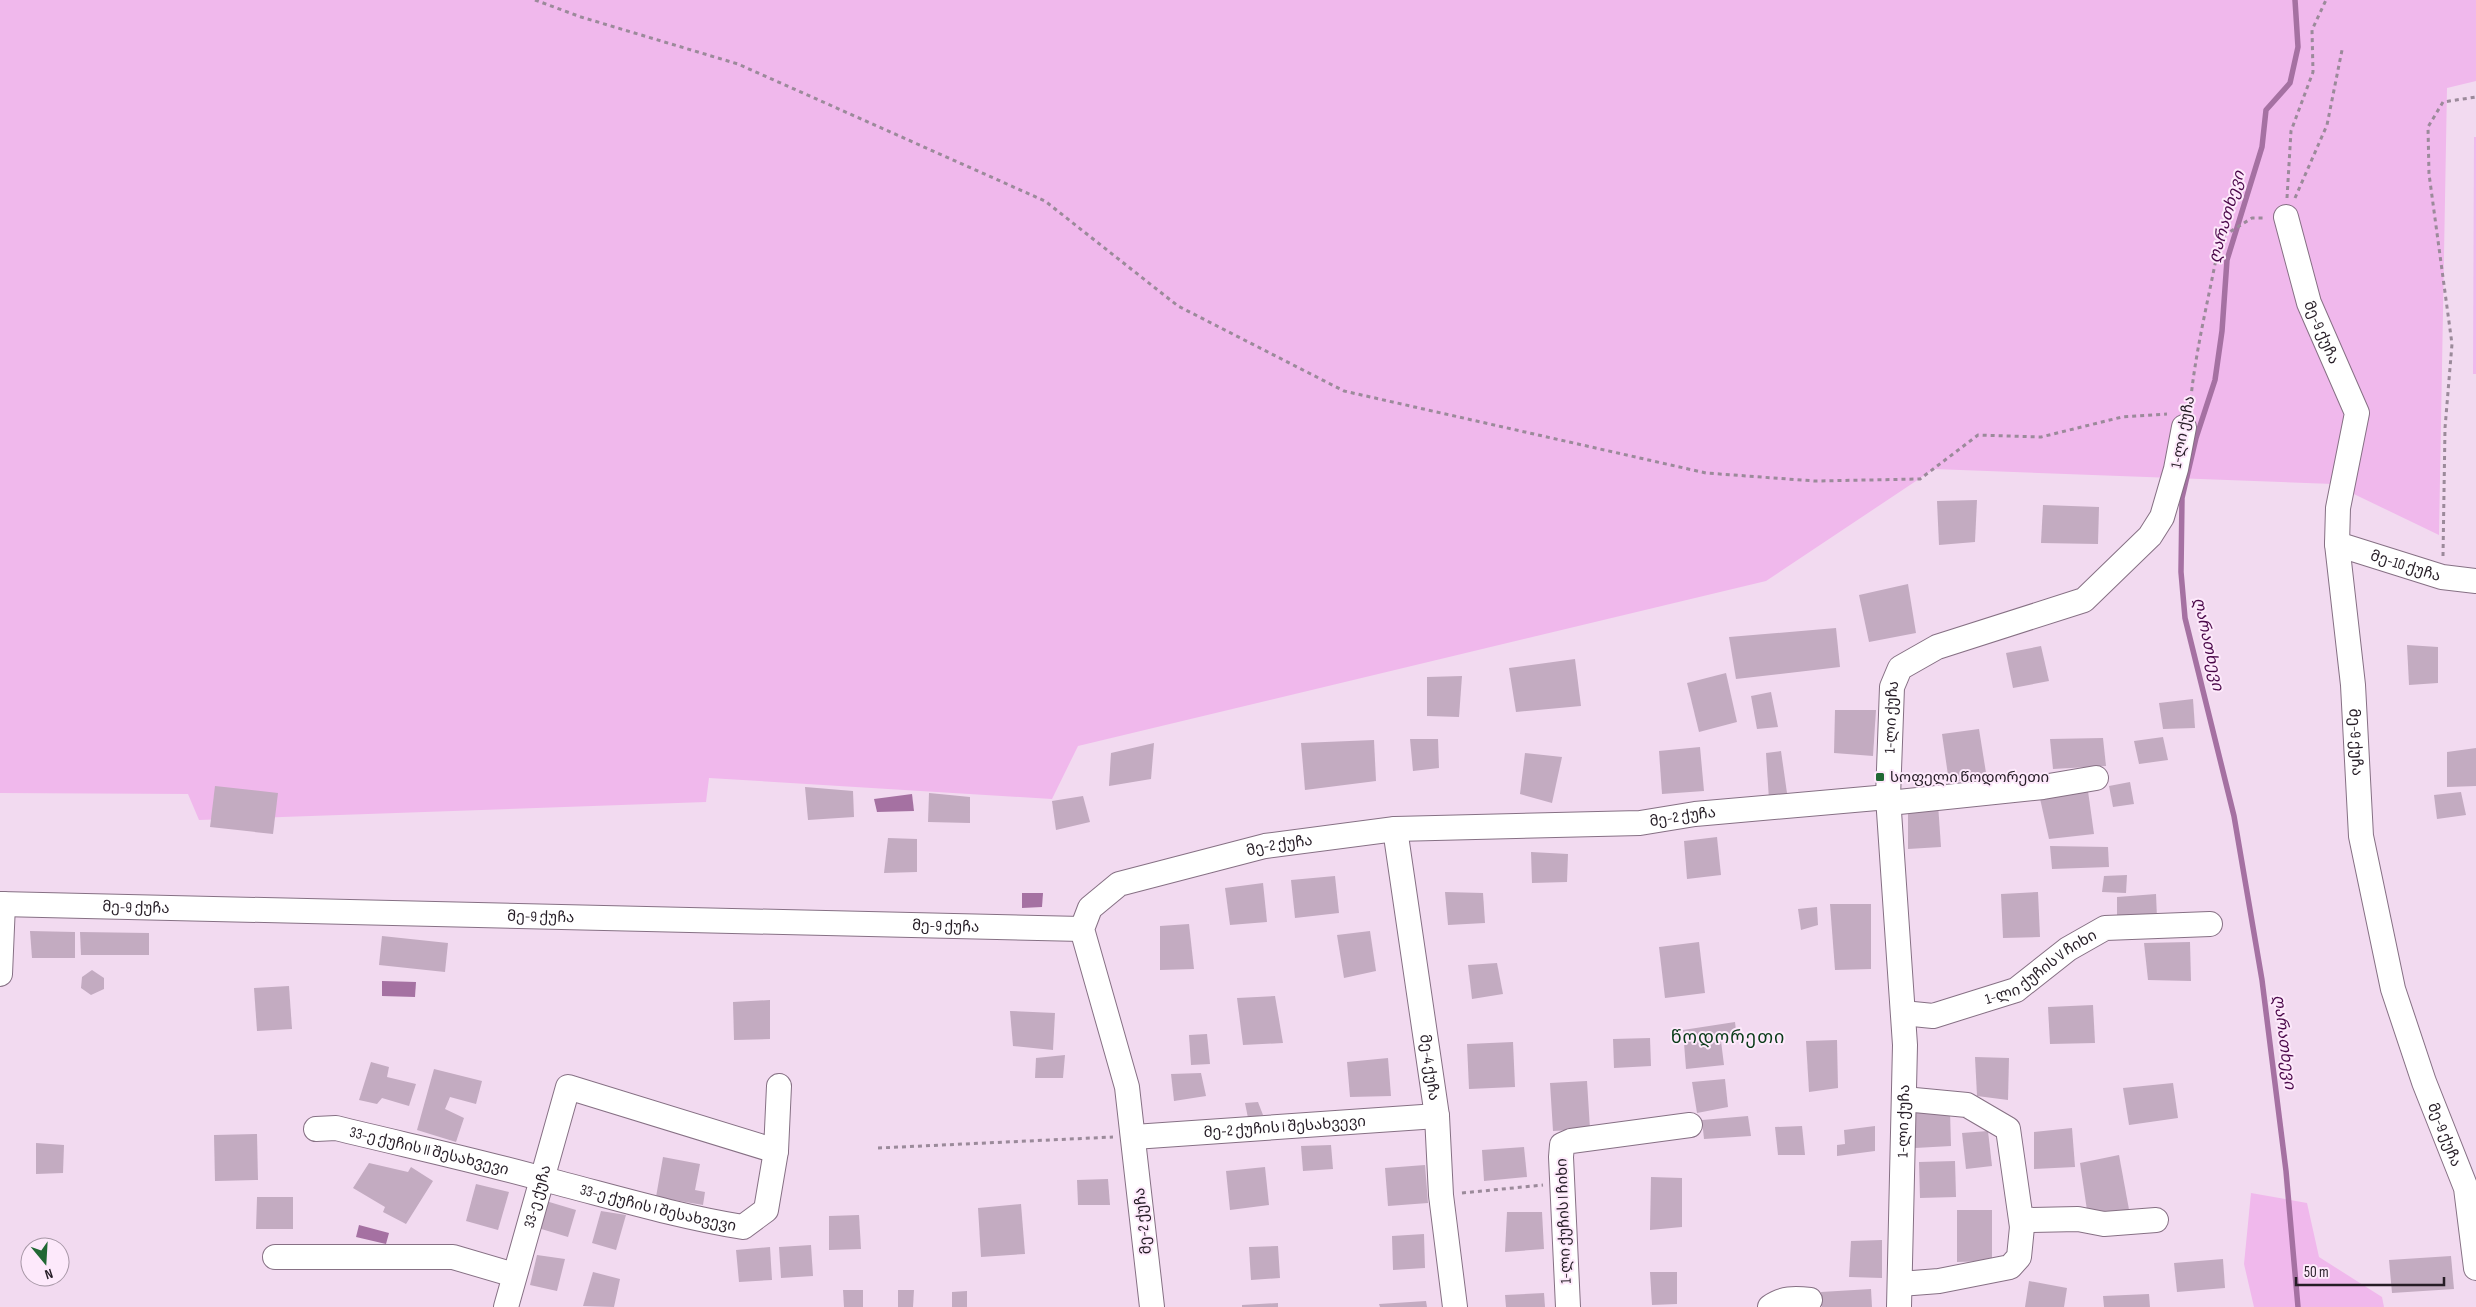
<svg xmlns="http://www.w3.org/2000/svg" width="2476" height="1307" font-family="'Sofia Sans Condensed','Noto Sans Georgian',sans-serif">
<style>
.green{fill:#f0b8ec}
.water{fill:#a571a2}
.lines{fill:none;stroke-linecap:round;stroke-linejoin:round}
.stream{stroke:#a571a2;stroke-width:5.5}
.building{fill:#c3abc1}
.minor-casing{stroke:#867084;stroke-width:26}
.path{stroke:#9b8a9a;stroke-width:3;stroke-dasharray:4 4;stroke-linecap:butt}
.minor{stroke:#fff;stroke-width:24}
.poi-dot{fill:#216834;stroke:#fde9fb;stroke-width:2}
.labels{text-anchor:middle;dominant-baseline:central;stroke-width:4;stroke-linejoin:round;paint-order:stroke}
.street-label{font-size:15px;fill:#261d26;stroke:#fde9fb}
.poi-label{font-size:15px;fill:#261d26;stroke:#fde9fb;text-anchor:start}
.water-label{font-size:16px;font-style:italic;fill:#4a0749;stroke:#fde9fb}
.quarter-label{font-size:18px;letter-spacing:1px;fill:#083a17;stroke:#fde9fb}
</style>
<rect width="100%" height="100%" fill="#f2daf0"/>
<!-- green -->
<g class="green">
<polygon points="0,0 2476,0 2476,81 2447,88 2439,535 2333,484 1934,469 1766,581 1078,746 1052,799 709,778 706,802 199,820 188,794 0,793"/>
<polygon points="2474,137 2476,137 2476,374 2473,374"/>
<polygon points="2251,1193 2307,1203 2319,1257 2382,1297 2384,1307 2254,1307 2244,1264"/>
</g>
<!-- water -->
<g class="water">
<polygon points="912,794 914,811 877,812 874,799"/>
<polygon points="1022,893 1043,893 1042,907 1022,908"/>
<polygon points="382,981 416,982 415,997 382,996"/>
<polygon points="359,1225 389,1233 386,1244 356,1237"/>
</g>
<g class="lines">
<!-- stream -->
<polyline class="stream" points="2295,0 2298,47 2290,83 2266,110 2262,147 2227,260 2222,331 2215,380 2196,438 2182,498 2181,572 2185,618 2234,816 2262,980 2286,1171 2298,1307"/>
</g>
<!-- building -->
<g class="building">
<polygon points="1977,500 1975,542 1939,545 1937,501"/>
<polygon points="2043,505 2099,507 2098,544 2041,543"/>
<polygon points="1908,584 1916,633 1869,642 1859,595"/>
<polygon points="1836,628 1840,667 1736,679 1729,637"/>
<polygon points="2407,645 2438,647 2438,683 2409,685"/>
<polygon points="2041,646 2049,681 2013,688 2006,653"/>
<polygon points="1575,659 1581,706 1516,712 1509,668"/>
<polygon points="1726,673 1737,722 1699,732 1687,683"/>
<polygon points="1462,676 1459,717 1427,716 1427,677"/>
<polygon points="1771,692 1778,727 1757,729 1751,696"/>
<polygon points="2193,699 2195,728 2163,729 2159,703"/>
<polygon points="1835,710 1876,710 1873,756 1834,753"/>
<polygon points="1979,729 1987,779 1949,782 1942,734"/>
<polygon points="2163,737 2168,760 2139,764 2134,741"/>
<polygon points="2103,738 2106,766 2053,769 2050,739"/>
<polygon points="1410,739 1438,739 1439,768 1413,771"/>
<polygon points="1374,740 1376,781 1305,790 1301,743"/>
<polygon points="1154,743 1151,779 1109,786 1111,753"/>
<polygon points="1700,747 1704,791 1662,794 1659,751"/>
<polygon points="2476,748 2476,786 2447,787 2447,752"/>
<polygon points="1781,751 1788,800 1769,800 1766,753"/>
<polygon points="1525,753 1562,757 1552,803 1520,794"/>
<polygon points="2130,782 2134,804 2113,807 2109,786"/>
<polygon points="215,786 278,793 273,834 210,827"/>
<polygon points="805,787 853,791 854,817 808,820"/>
<polygon points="2088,791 2094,834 2049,839 2039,794"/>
<polygon points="2461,792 2466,815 2437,819 2434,795"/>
<polygon points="929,793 970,797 970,823 928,822"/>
<polygon points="1083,796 1090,822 1056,830 1052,801"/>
<polygon points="1938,804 1941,847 1908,849 1908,806"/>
<polygon points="1717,837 1721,875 1687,879 1684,841"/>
<polygon points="888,838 917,839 917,872 884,873"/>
<polygon points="2050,846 2108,847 2109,867 2052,869"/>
<polygon points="1531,852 1568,854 1567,882 1532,883"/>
<polygon points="2127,875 2126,893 2102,892 2104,876"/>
<polygon points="1335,876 1339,913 1295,918 1291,880"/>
<polygon points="1263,883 1267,922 1230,925 1225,888"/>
<polygon points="1445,892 1483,893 1485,923 1448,925"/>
<polygon points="2038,892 2040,937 2003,938 2001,894"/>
<polygon points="2156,894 2157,918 2117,921 2117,897"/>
<polygon points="1830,904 1871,904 1871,969 1835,970"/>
<polygon points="1817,907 1818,925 1801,930 1798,909"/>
<polygon points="1189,924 1194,969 1160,970 1160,926"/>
<polygon points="30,931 75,932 75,958 32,958"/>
<polygon points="1370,931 1376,971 1344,978 1337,935"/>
<polygon points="80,932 149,933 149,955 81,955"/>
<polygon points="382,936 448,943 445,972 379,965"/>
<polygon points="1699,942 1705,993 1665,998 1659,947"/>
<polygon points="2190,942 2191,981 2148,980 2144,943"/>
<polygon points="1497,963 1503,994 1472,999 1468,965"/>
<polygon points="92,970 104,978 104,989 91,995 81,988 82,977"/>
<polygon points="289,986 292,1029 257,1031 254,988"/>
<polygon points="1275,996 1283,1043 1243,1045 1237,998"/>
<polygon points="770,1000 770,1039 734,1040 733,1002"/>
<polygon points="2093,1005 2095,1043 2050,1044 2048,1007"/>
<polygon points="1010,1011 1055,1013 1053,1050 1013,1046"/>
<polygon points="1735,1022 1737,1039 1721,1041 1724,1065 1686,1069 1683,1030"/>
<polygon points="1207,1034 1210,1064 1191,1065 1189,1035"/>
<polygon points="1650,1038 1651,1066 1614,1068 1613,1039"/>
<polygon points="1837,1040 1838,1088 1809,1092 1806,1041"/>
<polygon points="1513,1042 1515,1087 1469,1089 1467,1044"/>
<polygon points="1065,1055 1063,1078 1035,1078 1036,1058"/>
<polygon points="1975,1057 2009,1058 2008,1100 1977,1096"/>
<polygon points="1388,1058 1391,1096 1350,1097 1347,1062"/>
<polygon points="371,1062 389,1067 387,1077 416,1084 409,1106 382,1098 377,1104 359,1100"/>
<polygon points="434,1069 482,1081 476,1104 450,1097 445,1109 464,1118 456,1142 417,1130"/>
<polygon points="1201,1073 1206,1096 1174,1101 1171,1074"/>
<polygon points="1725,1079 1728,1107 1697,1113 1692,1082"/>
<polygon points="1587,1081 1590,1129 1553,1131 1550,1083"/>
<polygon points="2173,1083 2178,1118 2129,1125 2123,1088"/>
<polygon points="1258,1102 1263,1115 1248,1118 1245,1103"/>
<polygon points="1950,1111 1951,1146 1915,1148 1914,1112"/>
<polygon points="1748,1116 1751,1136 1704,1139 1702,1120"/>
<polygon points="1802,1126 1805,1155 1778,1155 1775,1127"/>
<polygon points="1875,1126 1875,1151 1837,1156 1837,1145 1845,1144 1844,1130"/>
<polygon points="2072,1128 2075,1167 2034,1169 2034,1132"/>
<polygon points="1988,1131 1992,1166 1966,1169 1962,1133"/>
<polygon points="257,1134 258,1180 215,1181 214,1135"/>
<polygon points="36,1143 64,1145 63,1173 36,1174"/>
<polygon points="1331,1145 1333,1169 1303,1171 1301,1146"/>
<polygon points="1524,1147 1527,1177 1484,1181 1482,1150"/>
<polygon points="2119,1155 2130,1215 2088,1217 2080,1163"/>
<polygon points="663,1157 700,1164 695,1190 705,1192 703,1205 656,1197"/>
<polygon points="1955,1161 1956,1197 1920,1198 1919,1162"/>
<polygon points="369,1163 408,1172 411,1167 433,1181 406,1224 383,1212 385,1207 353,1188"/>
<polygon points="1425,1165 1428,1203 1388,1206 1385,1168"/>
<polygon points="1265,1167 1269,1205 1230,1210 1226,1171"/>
<polygon points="1651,1177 1682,1178 1682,1227 1650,1230"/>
<polygon points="1108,1179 1110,1205 1078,1205 1077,1180"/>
<polygon points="476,1184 509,1192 498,1230 466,1221"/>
<polygon points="257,1197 293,1197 293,1229 256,1229"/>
<polygon points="546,1201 576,1210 568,1237 538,1228"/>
<polygon points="1021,1204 1025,1254 981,1257 978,1208"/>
<polygon points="1957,1210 1992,1210 1992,1261 1957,1262"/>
<polygon points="601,1211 626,1215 616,1250 592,1243"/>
<polygon points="1507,1212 1542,1212 1544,1249 1505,1252"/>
<polygon points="859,1215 861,1249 829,1250 829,1216"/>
<polygon points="1424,1234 1425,1268 1393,1270 1392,1236"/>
<polygon points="1882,1240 1882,1278 1849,1277 1851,1241"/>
<polygon points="811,1245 813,1276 781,1278 779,1247"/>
<polygon points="1278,1246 1280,1278 1251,1280 1249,1247"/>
<polygon points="770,1247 772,1280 739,1282 736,1250"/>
<polygon points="537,1255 565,1259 557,1291 530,1285"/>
<polygon points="2451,1256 2454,1289 2392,1293 2389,1260"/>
<polygon points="2223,1259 2225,1288 2177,1292 2174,1263"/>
<polygon points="593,1272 620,1279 614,1307 583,1306"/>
<polygon points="1650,1272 1677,1272 1677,1304 1652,1305"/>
<polygon points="2029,1281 2067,1288 2064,1307 2025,1307"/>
<polygon points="1871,1289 1872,1307 1822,1307 1821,1292"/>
<polygon points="843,1290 863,1290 863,1307 844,1307"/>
<polygon points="898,1290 914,1290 913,1307 898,1307"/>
<polygon points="967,1291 967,1307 952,1307 952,1292"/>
<polygon points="1544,1293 1545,1307 1506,1307 1505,1295"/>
<polygon points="2149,1294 2150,1307 2104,1307 2103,1296"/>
<polygon points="1426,1301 1427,1307 1380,1307 1379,1304"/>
<polygon points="1278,1303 1278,1307 1242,1307 1242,1305"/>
</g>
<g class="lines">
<defs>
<g id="minor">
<path id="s1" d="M2286 217 2309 303 2357 413 2338 508 2337 544 2353 685 2361 836 2393 989 2424 1082 2466 1188 2476 1268"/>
<path id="s2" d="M2337 544 2442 577 2476 581"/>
<polyline points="1889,803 2043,787 2096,778"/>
<path id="s3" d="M1395 829 1437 1116 1441 1195 1455 1307"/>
<path id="s4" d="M0 904 1082 929"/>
<polyline points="0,974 3,904"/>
<path id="s5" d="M1903 1013 1933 1016 2016 990 2068 949 2105 928 2210 924"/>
<polyline points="1904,1099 1967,1105 2008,1129 2022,1227"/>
<path id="s6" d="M316 1129 336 1128C405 1145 475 1160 543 1179 610 1196 675 1216 743 1227L766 1210 776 1151 779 1086"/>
<path id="s7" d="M1134 1137 1437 1116"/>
<polyline points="275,1257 453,1257 514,1275"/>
<polyline points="1900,1284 1939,1281 2010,1267 2019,1257 2022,1227 2027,1220 2078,1219 2104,1224 2156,1220"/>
<path id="s8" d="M506 1307 568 1087 776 1151"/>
<path id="s9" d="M1152 1307 1127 1087 1082 929 1090 908 1119 884 1265 846 1395 829 1640 823 1695 814 1888 797"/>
<polyline points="1568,1307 1561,1157 1562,1145 1571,1141 1690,1125"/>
<path d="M1770 1307C1782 1298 1795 1298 1810 1300"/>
<path id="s10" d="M1899 1307 1905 1045 1888 797 1892 687 1900 668 1937 647 2084 600 2150 536 2162 517 2176 469 2184 427"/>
</g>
</defs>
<!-- minor casing -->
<use href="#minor" class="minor-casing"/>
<!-- path -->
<g class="path">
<polyline points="535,0 581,17 738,64 1045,201 1178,306 1344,391 1706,473 1815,481 1920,479 1978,435 2041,437 2122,417 2167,414"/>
<polyline points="2287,198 2291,131 2313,72 2312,30 2326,0"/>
<polyline points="2295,198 2327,125 2342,50"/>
<path d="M2190 407C2195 350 2210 294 2220 238L2252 218H2266"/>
<polyline points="2443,556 2445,428 2452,344 2429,174 2428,127 2443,102 2476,97"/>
<polyline points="878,1148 1113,1137"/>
<polyline points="1462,1193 1543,1185"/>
</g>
<!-- minor -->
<use href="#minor" class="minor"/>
</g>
<!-- markers -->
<rect class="poi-dot" x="1875" y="772" width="10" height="10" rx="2.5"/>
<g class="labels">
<!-- street labels -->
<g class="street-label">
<text stroke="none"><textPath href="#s1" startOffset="121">მე-9 ქუჩა</textPath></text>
<text transform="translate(2183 432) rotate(-79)">1-ლი ქუჩა</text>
<text stroke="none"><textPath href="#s2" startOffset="72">მე-10 ქუჩა</textPath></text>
<text stroke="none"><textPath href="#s10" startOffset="591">1-ლი ქუჩა</textPath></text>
<text stroke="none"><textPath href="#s1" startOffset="541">მე-9 ქუჩა</textPath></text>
<text stroke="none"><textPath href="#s9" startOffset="1016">მე-2 ქუჩა</textPath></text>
<text stroke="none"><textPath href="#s9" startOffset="611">მე-2 ქუჩა</textPath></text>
<text stroke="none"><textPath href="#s4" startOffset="136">მე-9 ქუჩა</textPath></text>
<text stroke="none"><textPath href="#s4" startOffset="541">მე-9 ქუჩა</textPath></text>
<text stroke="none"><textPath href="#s4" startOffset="946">მე-9 ქუჩა</textPath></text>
<text stroke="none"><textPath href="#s5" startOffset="150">1-ლი ქუჩის V ჩიხი</textPath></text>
<text stroke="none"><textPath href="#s3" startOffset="241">მე-4 ქუჩა</textPath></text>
<text stroke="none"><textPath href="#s10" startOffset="186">1-ლი ქუჩა</textPath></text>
<text stroke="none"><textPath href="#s7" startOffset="151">მე-2 ქუჩის I შესახვევი</textPath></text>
<text stroke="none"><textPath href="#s1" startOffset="946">მე-9 ქუჩა</textPath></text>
<text stroke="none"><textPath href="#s6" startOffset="116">33-ე ქუჩის II შესახვევი</textPath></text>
<text stroke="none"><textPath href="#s8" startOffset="115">33-ე ქუჩა</textPath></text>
<text stroke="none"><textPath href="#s6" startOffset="352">33-ე ქუჩის I შესახვევი</textPath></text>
<text transform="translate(1143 1221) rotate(-96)">მე-2 ქუჩა</text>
<text transform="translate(1564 1221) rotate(-92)">1-ლი ქუჩის I ჩიხი</text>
</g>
<!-- poi labels -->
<g class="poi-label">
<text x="1890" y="777">სოფელი წოდორეთი</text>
</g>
<!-- water labels -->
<g class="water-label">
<text transform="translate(2227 217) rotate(-74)">ღარათხევი</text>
<text transform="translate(2208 644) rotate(78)">ღარათხევი</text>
<text transform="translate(2284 1042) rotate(83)">ღარათხევი</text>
</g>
<!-- quarter labels -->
<g class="quarter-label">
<text x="1728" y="1037">წოდორეთი</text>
</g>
</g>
<!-- north arrow -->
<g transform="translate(45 1262) rotate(162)"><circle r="24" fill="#fde9fb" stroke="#a797a6"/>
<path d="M0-4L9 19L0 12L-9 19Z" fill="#216834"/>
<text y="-8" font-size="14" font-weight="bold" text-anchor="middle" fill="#261d26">N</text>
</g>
<!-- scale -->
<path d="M2296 1277v8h148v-8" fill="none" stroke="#261d26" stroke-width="2.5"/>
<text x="2304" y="1277" font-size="15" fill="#261d26" stroke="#fde9fb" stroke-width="4" paint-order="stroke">50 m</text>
</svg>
